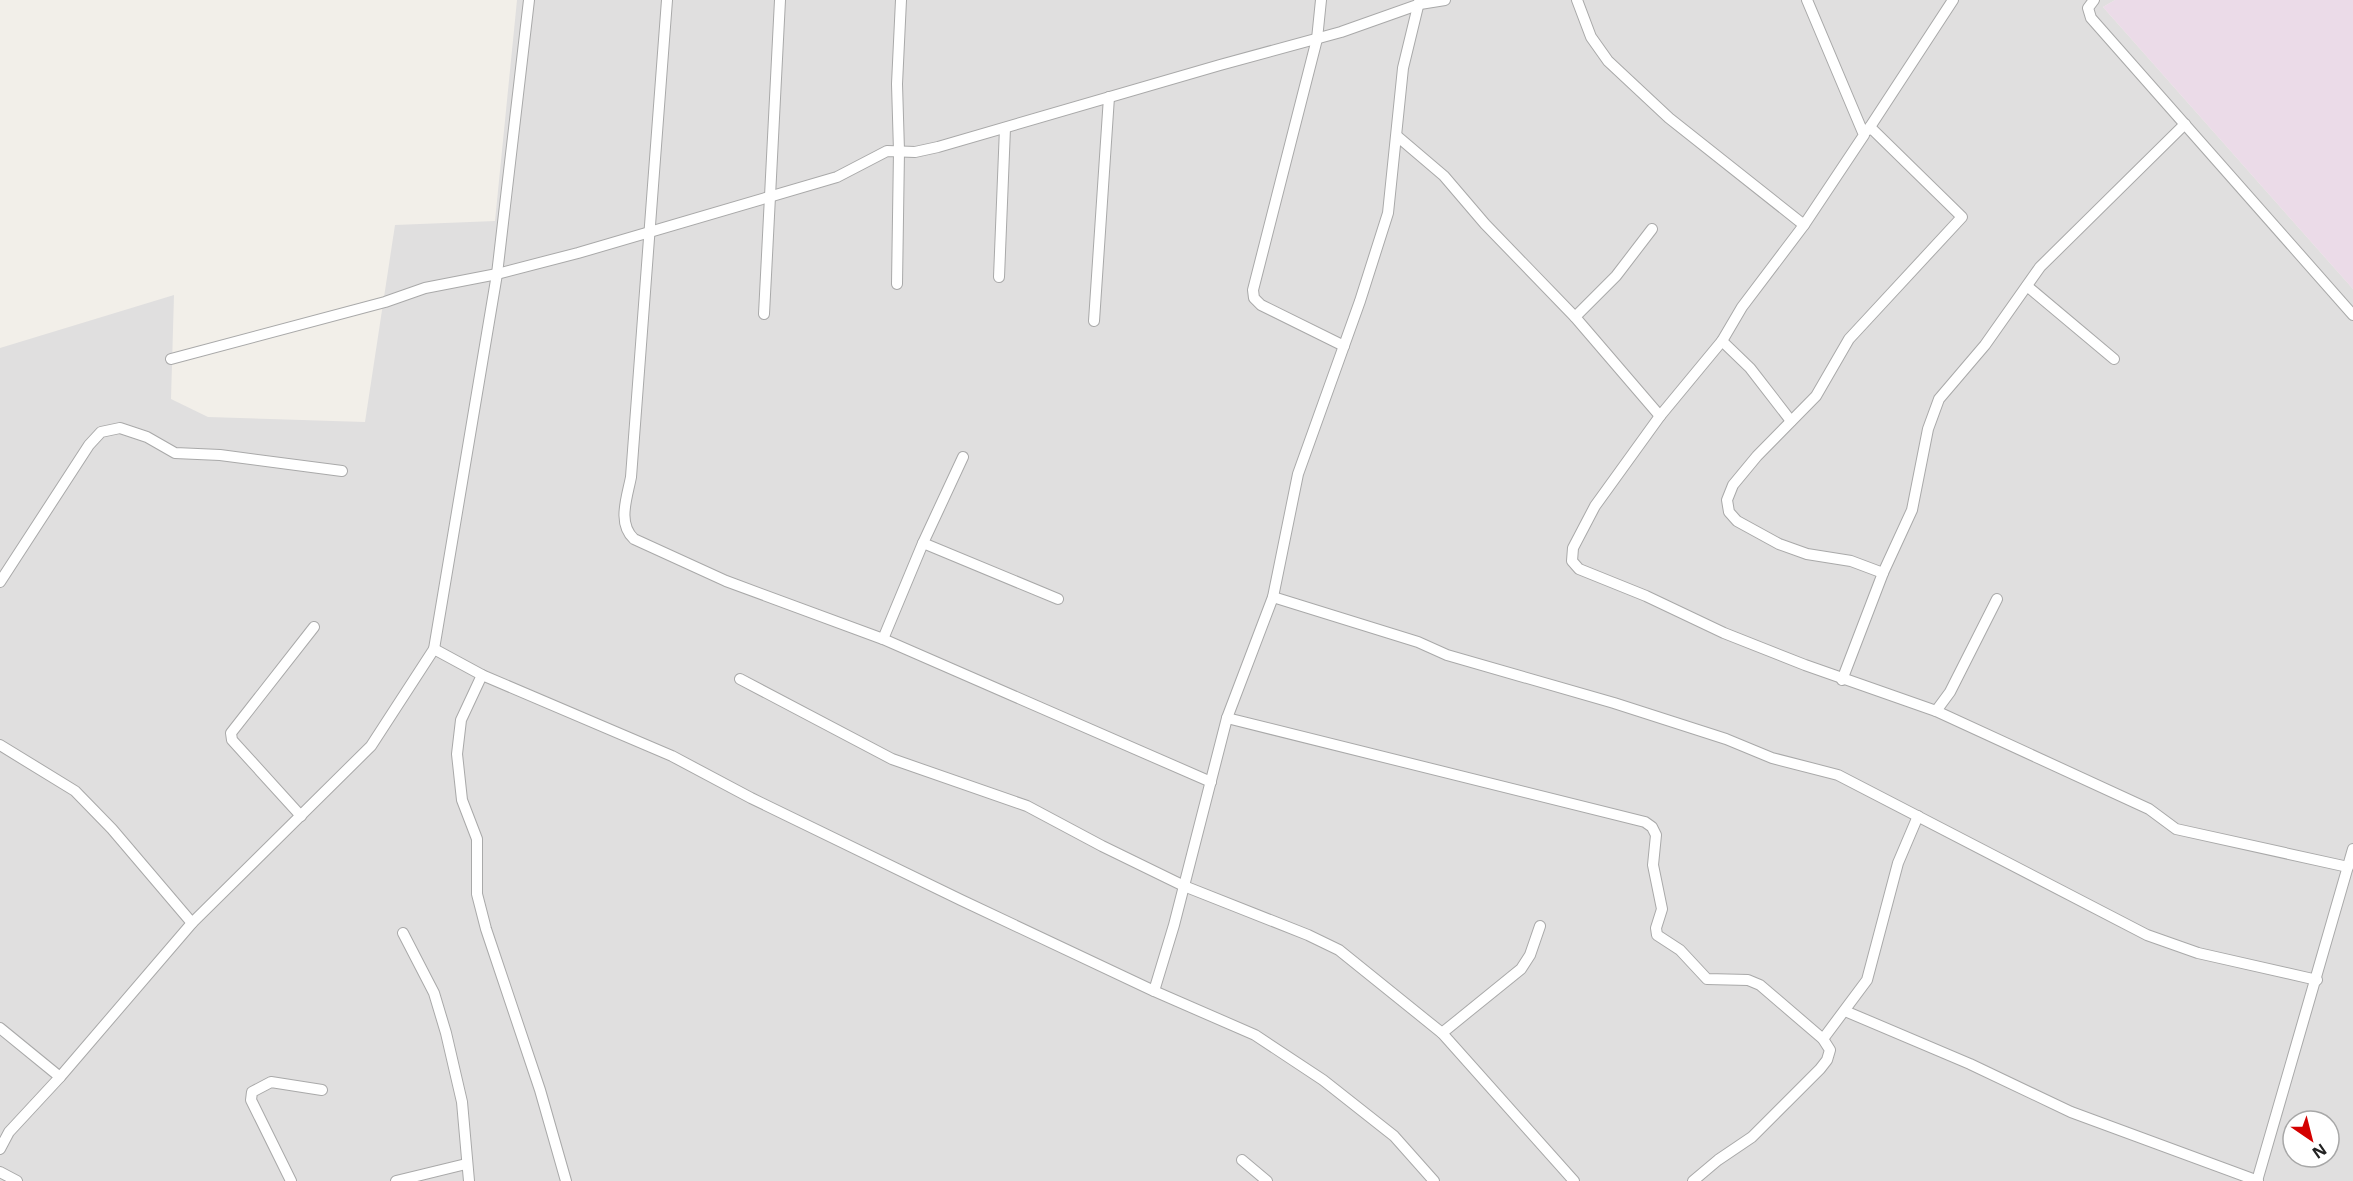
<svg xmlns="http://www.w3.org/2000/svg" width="2353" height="1181" font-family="'Open Sans',sans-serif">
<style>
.residential{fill:#e0dfdf;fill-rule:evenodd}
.industrial{fill:#ebdbe8}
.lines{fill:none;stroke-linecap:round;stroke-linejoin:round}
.minor-casing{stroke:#a9a9a9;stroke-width:12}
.minor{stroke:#fff;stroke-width:10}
</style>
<rect width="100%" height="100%" fill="#f2efe9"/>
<!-- residential -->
<path class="residential" d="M517 0H2115L2103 7 2353 289V1181H0V348L174 295 171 399 208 417 365 422 395 225 495 221ZM2293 1121H2329V1157H2293Z"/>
<!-- industrial -->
<polygon class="industrial" points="2115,0 2353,0 2353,289 2103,7"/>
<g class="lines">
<defs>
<g id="minor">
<path d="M667 0 631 477C627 498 617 523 634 539L726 581 883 639 1211 782"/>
<polyline points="1321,0 1317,39 1253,290 1254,298 1261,305 1344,346"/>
<polyline points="1577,0 1591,37 1608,61 1669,118 1804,225"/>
<polyline points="1807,0 1864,135 1804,225 1742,307 1722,341 1660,416 1595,506 1573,548 1572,561 1579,569 1646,596 1724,633 1805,665 1936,711 2149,809 2176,829 2348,867"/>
<polyline points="2094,0 2088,8 2091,18 2353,315"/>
<polyline points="1870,127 1962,217 1849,339 1816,396 1757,456 1733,485 1727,500 1729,512 1737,521 1779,544 1807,554 1851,561 1883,573"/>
<polyline points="1868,130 1953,0"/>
<polyline points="1397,136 1444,176 1485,224 1575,317 1660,416"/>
<polyline points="999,277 1005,128"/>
<polyline points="897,284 899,151 897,84 901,0"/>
<polyline points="2027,286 2114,359"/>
<polyline points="764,314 780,0"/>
<polyline points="1575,317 1616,276 1652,229"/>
<polyline points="1094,321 1109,97"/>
<polyline points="1722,341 1750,368 1791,421"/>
<polyline points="171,359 385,302 425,288 497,274 578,253 837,177 887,151 915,152 938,147 1220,65 1341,32 1420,4 1445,0"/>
<polyline points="923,543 1058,599"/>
<polyline points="0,582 89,445 101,432 120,428 147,437 175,453 220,455 342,471"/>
<polyline points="1273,597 1418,642 1447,655 1614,703 1726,739 1772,758 1838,775 2147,935 2198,953 2317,980"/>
<polyline points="883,639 923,543 963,457"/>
<polyline points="434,649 482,675 672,756 751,798 961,900 1154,991 1255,1035 1323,1080 1394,1136 1434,1181"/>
<polyline points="482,675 461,720 457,754 462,800 477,839 477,894 486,929 540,1090 566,1181"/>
<polyline points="740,679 892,759 1027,806 1102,846 1184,886 1308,935 1339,950 1442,1033 1574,1181"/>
<polyline points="1842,680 1883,573 1912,510 1928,429 1939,399 1985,345 2040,267 2185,124"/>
<polyline points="1936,711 1950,692 1997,599"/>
<polyline points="1227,718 1645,822 1652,827 1656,835 1653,865 1662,909 1656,928 1657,935 1680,950 1707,979 1748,980 1760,985 1823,1039 1830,1050 1827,1060 1820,1069 1752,1137 1718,1160 1693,1181"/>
<polyline points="0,745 75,791 112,829 192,923"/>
<polyline points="301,816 232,740 231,733 314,627"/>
<polyline points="403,933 434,993 446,1033 462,1102 469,1181"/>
<polyline points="1154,991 1174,925 1227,718 1273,597 1298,474 1360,301 1388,213 1403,68 1419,2"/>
<polyline points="1845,1011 1970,1064 2071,1112 2258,1181"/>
<polyline points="0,1028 60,1077"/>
<polyline points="1442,1033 1521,969 1530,955 1540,926"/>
<polyline points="1823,1039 1867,980 1898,863 1918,816"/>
<polyline points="0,1149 9,1132 60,1077 192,923 371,746 434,649 497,274 529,0"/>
<polyline points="1242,1160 1267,1181"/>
<polyline points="0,1172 17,1181"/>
<polyline points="291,1181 251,1100 252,1092 271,1082 322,1090"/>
<polyline points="396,1181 466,1164"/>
<polyline points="2257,1181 2353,849"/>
</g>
</defs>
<!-- minor casing -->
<use href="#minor" class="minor-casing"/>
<!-- minor -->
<use href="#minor" class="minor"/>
</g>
<!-- north arrow -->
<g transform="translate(2311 1139) rotate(145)"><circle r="28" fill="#ffffff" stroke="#a7a7a7" stroke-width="1.5"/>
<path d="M0-4.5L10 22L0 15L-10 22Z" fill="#d40000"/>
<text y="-9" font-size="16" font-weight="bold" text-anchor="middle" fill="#222222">N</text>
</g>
</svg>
